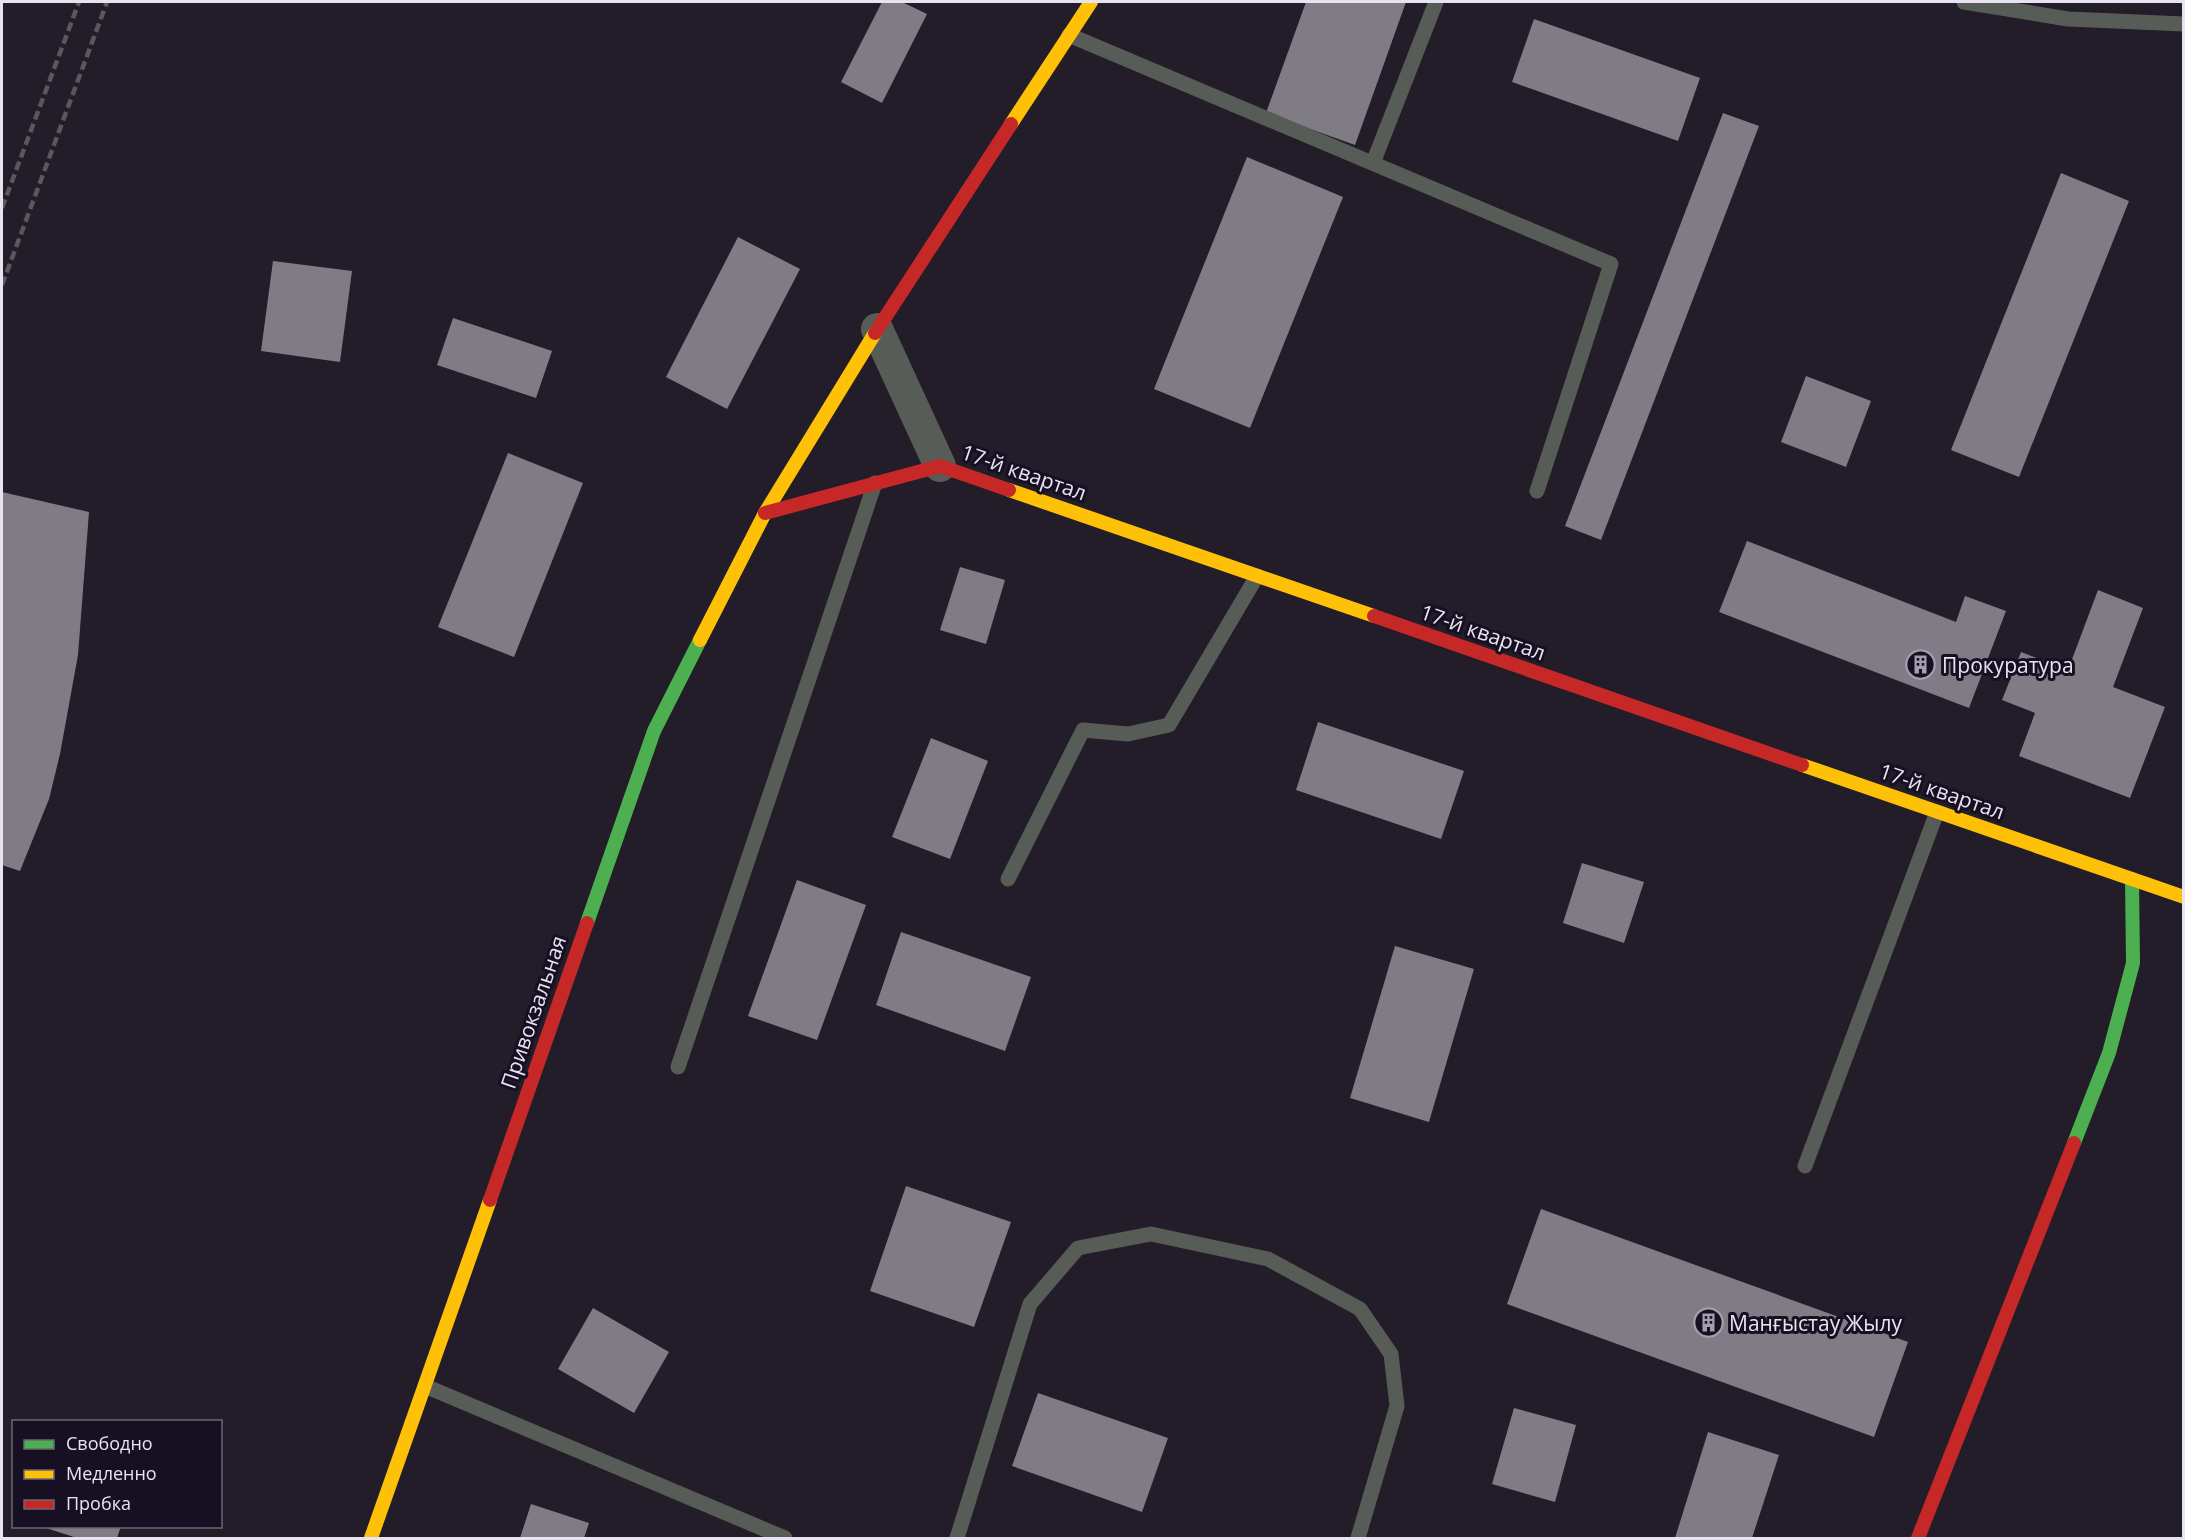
<svg xmlns="http://www.w3.org/2000/svg" width="2185" height="1540" font-family="'Open Sans',sans-serif">
<style>
.building{fill:#807c86}
.lines{fill:none;stroke-linecap:round;stroke-linejoin:round}
.lane{stroke:#585c57;stroke-width:15}
.street{stroke:#585c57;stroke-width:32}
.fast{stroke:#4caf50;stroke-width:14}
.slow{stroke:#ffc107;stroke-width:14}
.jam{stroke:#c62828;stroke-width:14}
.rail{stroke:#59585b;stroke-width:4.5;stroke-dasharray:9 4.5;stroke-linecap:butt}
.labels{text-anchor:middle;dominant-baseline:central;stroke-width:6;stroke-linejoin:round;paint-order:stroke}
.street-label{font-size:21px;fill:#e8e3f1;stroke:#171022}
.poi-label{font-size:21px;fill:#e8e3f1;stroke:#171022;text-anchor:start}
</style>
<rect width="100%" height="100%" fill="#221d28"/>
<!-- building -->
<g class="building">
<polygon points="882,2 902,2 927,14 882,103 841,82"/>
<polygon points="1306,2 1406,2 1355,145 1266,113"/>
<polygon points="1534,19 1700,78 1678,141 1512,82"/>
<polygon points="1723,113 1759,126 1601,540 1565,526"/>
<polygon points="1247,157 1343,197 1250,428 1154,389"/>
<polygon points="2061,173 2129,201 2019,477 1951,450"/>
<polygon points="738,237 800,269 727,409 666,377"/>
<polygon points="273,261 352,271 340,362 261,351"/>
<polygon points="453,318 552,351 536,398 437,365"/>
<polygon points="1806,376 1871,401 1846,467 1781,442"/>
<polygon points="508,453 583,483 514,657 438,627"/>
<polygon points="2,492 89,512 78,655 60,754 49,799 20,871 2,865"/>
<polygon points="1747,541 1956,622 1965,596 2006,611 1969,708 1719,612"/>
<polygon points="960,567 1005,580 986,644 940,630"/>
<polygon points="2098,590 2143,608 2113,687 2165,707 2130,798 2019,756 2035,713 2002,700 2021,652 2068,670"/>
<polygon points="1318,722 1464,771 1441,839 1296,790"/>
<polygon points="931,738 988,761 950,859 892,837"/>
<polygon points="1582,863 1644,882 1624,943 1563,923"/>
<polygon points="797,880 866,905 817,1040 748,1016"/>
<polygon points="901,932 1031,977 1005,1051 876,1005"/>
<polygon points="1395,946 1474,969 1429,1122 1350,1098"/>
<polygon points="906,1186 1011,1222 974,1327 870,1291"/>
<polygon points="1541,1209 1908,1342 1874,1437 1507,1304"/>
<polygon points="593,1308 669,1352 634,1413 558,1369"/>
<polygon points="1038,1393 1168,1438 1142,1512 1012,1466"/>
<polygon points="1514,1408 1576,1425 1555,1502 1492,1484"/>
<polygon points="1708,1432 1779,1455 1752,1538 1675,1538"/>
<polygon points="531,1504 589,1523 584,1538 520,1538"/>
<polygon points="121,1526 117,1538 77,1538 43,1527"/>
</g>
<g class="lines">
<!-- lane -->
<g class="lane">
<polyline points="1964,2 2068,19 2184,24"/>
<polyline points="1069,35 1611,264 1537,491"/>
<polyline points="1373,163 1436,2"/>
<polyline points="1008,879 1083,730 1128,734 1169,725 1257,576"/>
<polyline points="678,1067 875,483"/>
<polyline points="1805,1166 1937,812"/>
<polyline points="425,1386 785,1538"/>
<polyline points="957,1538 1030,1304 1078,1248 1151,1234 1268,1259 1360,1309 1391,1354 1397,1406 1358,1538"/>
</g>
<!-- street -->
<polyline class="street" points="877,329 940,466"/>
<!-- fast -->
<g class="fast">
<polyline points="587,923 654,731 700,640"/>
<polyline points="2074,1143 2109,1053 2133,963 2132,879"/>
</g>
<!-- slow -->
<g class="slow">
<polyline points="1011,124 1091,2"/>
<polyline points="1009,490 1374,616"/>
<polyline points="700,640 765,513 875,333"/>
<polyline points="1802,765 2184,897"/>
<polyline points="371,1538 490,1200"/>
</g>
<!-- jam -->
<g class="jam">
<polyline points="875,333 1011,124"/>
<polyline points="765,513 940,466 1009,490"/>
<polyline points="1374,616 1802,765"/>
<polyline points="490,1200 587,923"/>
<polyline points="1918,1538 2074,1143"/>
</g>
<!-- rail -->
<g class="rail">
<polyline points="2,208 79,2"/>
<polyline points="2,285 107,2"/>
</g>
</g>
<!-- icons -->
<defs>
<symbol id="building-ring" viewBox="-11 -11 22 22"><circle r="9.5" fill="#171022" stroke="#a39eab" stroke-width="1.5"/><path d="M-4-6H4V6H1V3H-1V6H-4ZM-2.5-4.3h1.7v1.8h-1.7ZM.8-4.3h1.7v1.8H.8ZM-2.5-1h1.7V.8h-1.7ZM.8-1h1.7V.8H.8Z" fill="#a39eab"/></symbol>
</defs>
<g fill-rule="evenodd">
<use href="#building-ring" x="1904" y="648" width="33" height="33"/>
<use href="#building-ring" x="1692" y="1306" width="33" height="33"/>
</g>
<g class="labels">
<!-- street labels -->
<g class="street-label">
<text transform="translate(1024 472) rotate(19)">17-й квартал</text>
<text transform="translate(1483 632) rotate(19)">17-й квартал</text>
<text transform="translate(1942 791) rotate(19)">17-й квартал</text>
<text transform="translate(533 1012) rotate(-71)">Привокзальная</text>
</g>
<!-- poi labels -->
<g class="poi-label">
<text x="1942" y="665">Прокуратура</text>
<text x="1729" y="1323">Манғыстау Жылу</text>
</g>
</g>
<!-- border -->
<rect width="2185" height="1540" fill="none" stroke="#e8e3f1" stroke-width="6"/>
<!-- legend -->
<rect x="12" y="1420" width="210" height="108" fill="#171022" stroke="#6b6475" stroke-width="1.5"/>
<rect x="24" y="1440" width="30" height="9" fill="#4caf50" stroke="#6b6475" stroke-width="1.5"/>
<text x="66" y="1450" font-size="18" fill="#e8e3f1">Свободно</text>
<rect x="24" y="1470" width="30" height="9" fill="#ffc107" stroke="#6b6475" stroke-width="1.5"/>
<text x="66" y="1480" font-size="18" fill="#e8e3f1">Медленно</text>
<rect x="24" y="1500" width="30" height="9" fill="#c62828" stroke="#6b6475" stroke-width="1.5"/>
<text x="66" y="1510" font-size="18" fill="#e8e3f1">Пробка</text>
</svg>
